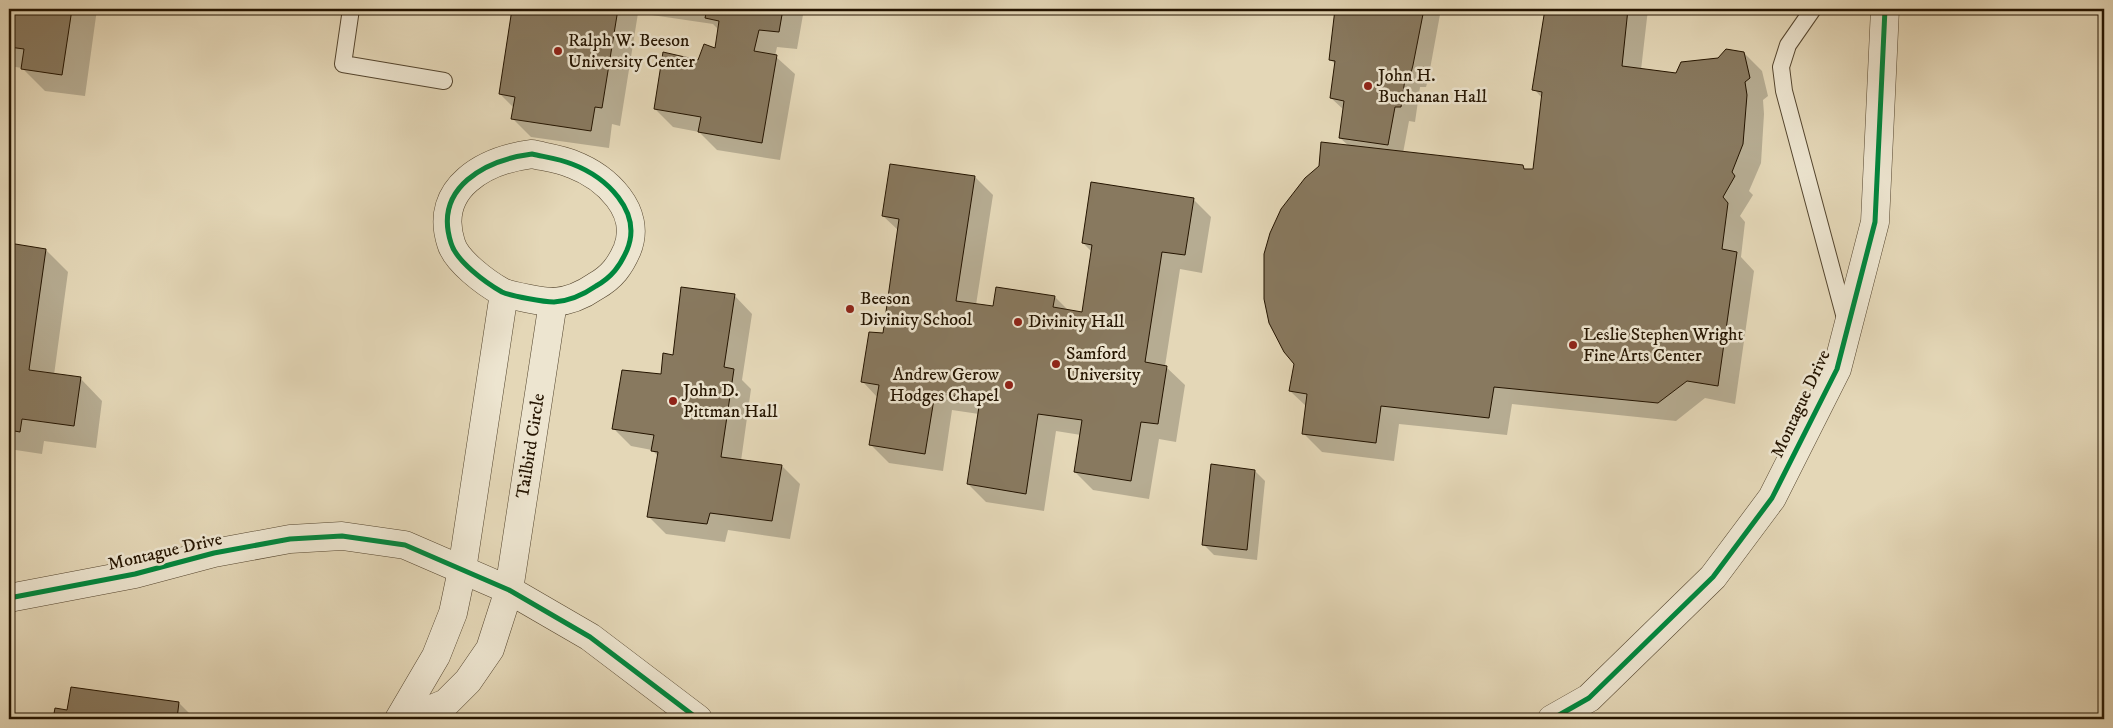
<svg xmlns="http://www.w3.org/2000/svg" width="2113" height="728" font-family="'IM FELL DW Pica',serif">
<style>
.shadow{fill:#0003}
.building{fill:#88795f;stroke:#241400}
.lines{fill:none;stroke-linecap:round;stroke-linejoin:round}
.lane-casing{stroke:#54452e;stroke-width:18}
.street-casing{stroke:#54452e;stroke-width:29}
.lane{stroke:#ede5d0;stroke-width:16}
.street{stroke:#ede5d0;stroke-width:28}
.cycleway-casing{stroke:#ede5d0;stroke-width:8}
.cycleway{stroke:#00873e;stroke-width:5}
.poi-dot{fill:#8f2418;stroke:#ede5d0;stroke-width:2}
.labels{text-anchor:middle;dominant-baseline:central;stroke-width:5;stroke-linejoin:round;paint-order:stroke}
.poi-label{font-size:18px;fill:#241400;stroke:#ede5d0;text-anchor:start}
.street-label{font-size:18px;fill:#241400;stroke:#ede5d0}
</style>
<rect width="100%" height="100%" fill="#e4d7b7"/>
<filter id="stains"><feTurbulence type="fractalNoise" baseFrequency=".004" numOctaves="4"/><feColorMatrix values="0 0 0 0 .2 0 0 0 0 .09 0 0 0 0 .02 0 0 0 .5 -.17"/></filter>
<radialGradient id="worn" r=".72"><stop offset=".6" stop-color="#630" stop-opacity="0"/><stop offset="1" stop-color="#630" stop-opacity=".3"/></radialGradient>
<!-- shadow -->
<g class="shadow">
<polygon points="9,9 20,10 20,9 97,9 85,96 45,91 22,68 9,66"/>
<polygon points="513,9 804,9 797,49 777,47 775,56 795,74 780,160 717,150 699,132 673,127 655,109 699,61 716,50 719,30 713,24 638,13 620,126 612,124 609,148 531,137 513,119 514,108 500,94"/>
<polygon points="1336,9 1441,9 1428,80 1426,87 1420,87 1415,122 1409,121 1403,153 1522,166 1526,170 1534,170 1542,98 1534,89 1545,9 1648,9 1641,70 1677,74 1718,59 1744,53 1762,71 1768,96 1763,100 1764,114 1761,163 1749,191 1753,195 1740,216 1745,222 1741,257 1754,271 1735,404 1705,398 1676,421 1512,404 1507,435 1399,424 1394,461 1322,452 1303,433 1307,407 1290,391 1295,363 1282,210 1305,179 1349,146 1340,138 1344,110 1331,98 1336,65 1330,59"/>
<polygon points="975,177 993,195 976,305 994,308 1055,297 1069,311 1083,313 1092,252 1083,243 1193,199 1211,217 1202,273 1180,269 1165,366 1185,385 1176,442 1159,439 1149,499 1093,490 1075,472 1081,435 1056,431 1044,511 986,502 968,484 979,414 952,410 943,471 889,463 871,445 878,398 863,382 884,334 899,231 883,216"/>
<polygon points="9,245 46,250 68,272 54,375 80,378 102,401 96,448 44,441 42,454 9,449"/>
<polygon points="734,295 752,314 742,380 751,389 741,461 782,466 800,484 790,539 728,530 725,542 666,534 648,516 658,456 652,450 631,446 613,428 662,375 674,356"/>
<polygon points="1255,471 1265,481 1257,560 1214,555 1203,544"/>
<polygon points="179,703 195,719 54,719 56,709 68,712"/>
</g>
<!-- building -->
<g class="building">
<polygon points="9,9 72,9 62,75 21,69 24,49 9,47"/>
<polygon points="512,9 618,9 602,108 595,107 591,131 511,119 515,97 499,94"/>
<polygon points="707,9 783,9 779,32 759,30 754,51 777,55 762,143 698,132 701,117 654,109 663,52 698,60 704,44 715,48 719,21 705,18"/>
<polygon points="1335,9 1424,9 1413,65 1411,73 1406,72 1401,107 1395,107 1388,145 1339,138 1344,101 1330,98 1335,61 1329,60"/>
<polygon points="1545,9 1628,9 1622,66 1676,73 1681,62 1718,58 1726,49 1744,52 1750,78 1745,82 1747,95 1743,144 1732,172 1735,176 1723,197 1728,203 1722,249 1737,252 1718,386 1687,381 1658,403 1494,387 1489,418 1381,406 1376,443 1302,434 1307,394 1289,391 1294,364 1284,352 1269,323 1264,299 1264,254 1270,233 1281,209 1305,178 1319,166 1321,142 1523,165 1524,169 1533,169 1542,92 1532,90"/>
<polygon points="890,164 975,176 956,301 993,306 996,287 1055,296 1053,307 1082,312 1092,245 1082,243 1091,182 1194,198 1185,255 1162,252 1145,362 1167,366 1158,424 1141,422 1131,481 1074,472 1082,420 1038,414 1026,494 967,484 980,400 935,393 925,454 869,445 879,385 861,382 869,332 883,333 899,219 882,216"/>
<polygon points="9,243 46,249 29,370 81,377 74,426 22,419 20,432 9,430"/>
<polygon points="681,287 735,294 724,367 734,369 721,457 782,465 772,521 710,513 707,524 647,517 658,452 651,451 654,435 612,429 622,370 661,374 663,353 673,355"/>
<polygon points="1211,464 1255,470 1247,550 1202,545"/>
<polygon points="71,687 179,702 177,719 53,719 55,708 67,710"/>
</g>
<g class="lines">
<defs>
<g id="lane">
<polyline points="351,9 343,64 444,81"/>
<polyline points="1813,9 1788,45 1781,67 1784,91 1846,322"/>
</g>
<g id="street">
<path d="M532 154C545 157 560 159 572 164 606 177 643 211 627 250 620 266 612 277 596 286 583 295 570 301 554 302 544 302 511 296 502 292 486 283 456 261 451 243 433 187 486 160 532 154Z"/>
<polyline points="9,598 135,574 214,553 290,539 342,536 405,545 509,590 590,637 698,719"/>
<polyline points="399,719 436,656 453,613 462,570 504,293"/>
<polyline points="408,719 446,703 468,681 490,649 509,590 553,302"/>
<polyline points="1552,719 1589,698 1713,577 1772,498 1837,369 1875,222 1885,9"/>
</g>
</defs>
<!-- lane casing -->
<use href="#lane" class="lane-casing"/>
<!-- street casing -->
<use href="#street" class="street-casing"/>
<!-- lane -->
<use href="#lane" class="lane"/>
<!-- street -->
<use href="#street" class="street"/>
<defs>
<g id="cycleway">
<path d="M532 154C545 157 560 159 572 164 606 177 643 211 627 250 620 266 612 277 596 286 583 295 570 301 554 302 544 302 511 296 502 292 486 283 456 261 451 243 433 187 486 160 532 154Z"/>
<polyline points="9,598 135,574 214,553 290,539 342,536 405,545 509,590 590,637 698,719"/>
<polyline points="1552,719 1589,698 1713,577 1772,498 1837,369 1875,222 1885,9"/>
</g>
</defs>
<!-- cycleway casing -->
<use href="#cycleway" class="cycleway-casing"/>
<!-- cycleway -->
<use href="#cycleway" class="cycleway"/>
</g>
<!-- markers -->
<g class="poi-dot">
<circle cx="558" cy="51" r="5"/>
<circle cx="1368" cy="86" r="5"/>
<circle cx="850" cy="309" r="5"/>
<circle cx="1018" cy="322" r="5"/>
<circle cx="1573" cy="345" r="5"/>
<circle cx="1056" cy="364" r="5"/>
<circle cx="1009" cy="385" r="5"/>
<circle cx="673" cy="401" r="5"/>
</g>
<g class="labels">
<!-- poi labels -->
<g class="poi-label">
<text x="568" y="41">Ralph W. Beeson<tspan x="568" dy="21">University Center</tspan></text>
<text x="1378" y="76">John H.<tspan x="1378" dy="21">Buchanan Hall</tspan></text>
<text x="860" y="299">Beeson<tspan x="860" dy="21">Divinity School</tspan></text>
<text x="1028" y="322">Divinity Hall</text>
<text x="1583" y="335">Leslie Stephen Wright<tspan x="1583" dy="21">Fine Arts Center</tspan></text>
<text x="1066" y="354">Samford<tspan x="1066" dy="21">University</tspan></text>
<text x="999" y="375" text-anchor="end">Andrew Gerow<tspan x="999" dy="21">Hodges Chapel</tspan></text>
<text x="683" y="391">John D.<tspan x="683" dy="21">Pittman Hall</tspan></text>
</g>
<!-- street labels -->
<g class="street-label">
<text transform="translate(1801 404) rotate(-65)">Montague Drive</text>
<text transform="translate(531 446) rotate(-81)">Tailbird Circle</text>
<text transform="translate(165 552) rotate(-13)">Montague Drive</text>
</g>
</g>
<!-- margin -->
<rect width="2113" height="728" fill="none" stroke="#e4d7b7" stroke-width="30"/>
<rect x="10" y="10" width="2093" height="708" fill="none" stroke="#241400" stroke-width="2.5"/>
<rect x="15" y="15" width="2083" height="698" fill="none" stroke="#241400"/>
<rect width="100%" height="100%" filter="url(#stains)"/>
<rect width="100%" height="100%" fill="url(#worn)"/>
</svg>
